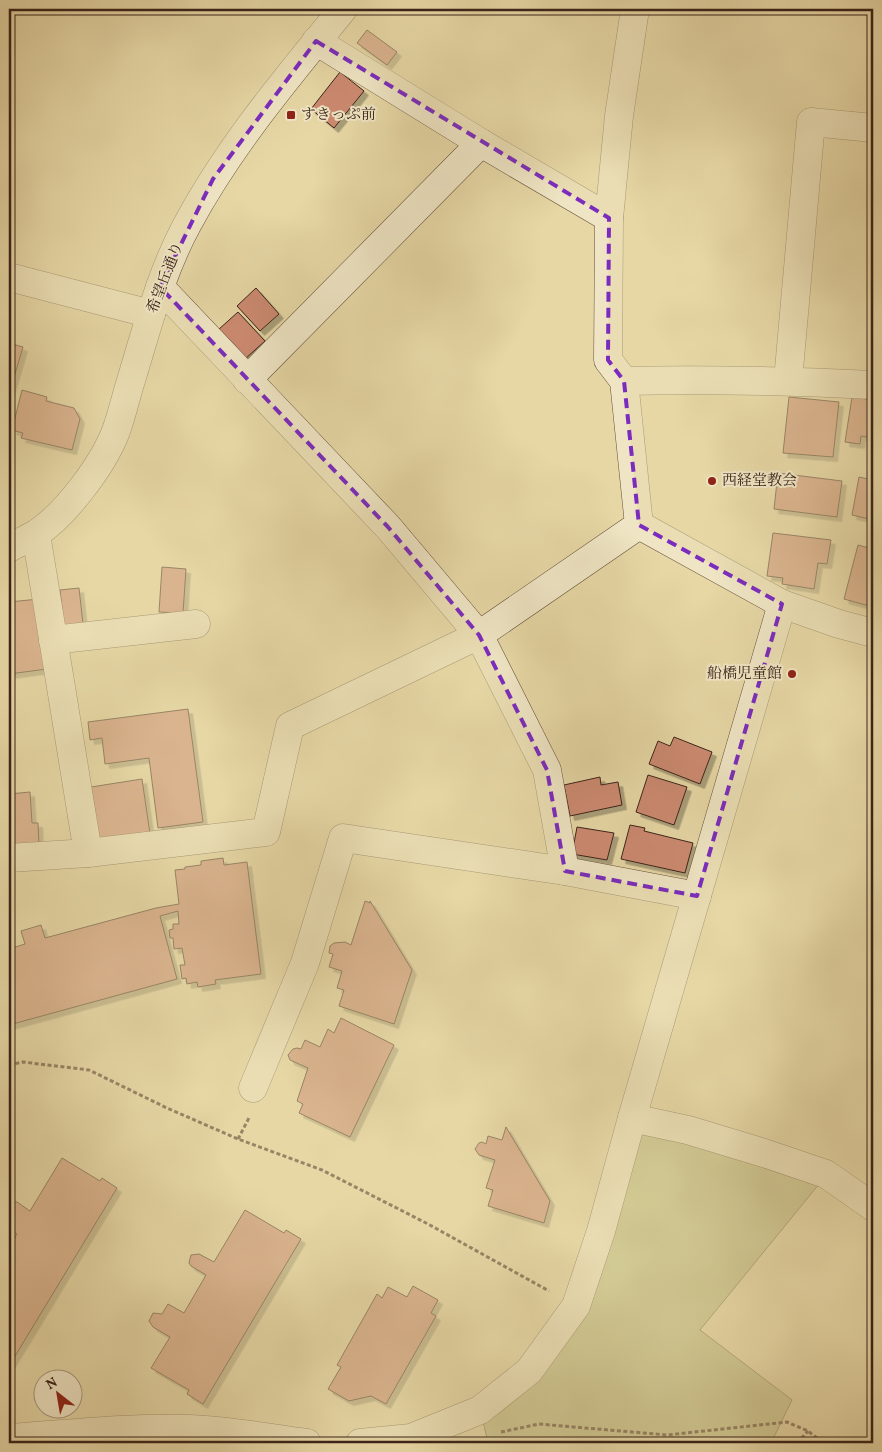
<svg xmlns="http://www.w3.org/2000/svg" width="882" height="1452" font-family="Vollkorn,'Noto Serif JP',serif">
<style>
.green{fill:#bdbc81;stroke:#7c704c}
.building{fill:#cc8a71;stroke:#3a2318;filter:url(#shadow)}
.lines{fill:none;stroke-linecap:round;stroke-linejoin:round}
.minor-casing{stroke:#65503b;stroke-width:29}
.path{stroke:#3a2318;stroke-width:3;stroke-dasharray:4 2.5;stroke-linecap:butt}
.minor{stroke:#efe5c4;stroke-width:28}
.marked{fill:none;stroke:#7b2cbf;stroke-width:4;stroke-dasharray:10 6;stroke-linejoin:round}
.poi-dot{fill:#8f2418;stroke:#efe5c4;stroke-width:2}
.labels{text-anchor:middle;dominant-baseline:central;stroke-width:4;stroke-linejoin:round;paint-order:stroke}
.poi-label{font-size:15px;fill:#3a2318;stroke:#efe5c4;text-anchor:start}
.street-label{font-size:15px;fill:#3a2318;stroke:#efe5c4}
</style>
<defs>
<filter id="shadow"><feDropShadow dx="4.5" dy="4.5" stdDeviation="0" flood-color="#0004"/></filter>
</defs>
<rect width="100%" height="100%" fill="#e6d7a5"/>
<filter id="stains"><feTurbulence type="fractalNoise" baseFrequency=".004" numOctaves="4"/><feColorMatrix values="0 0 0 0 .2 0 0 0 0 .09 0 0 0 0 .02 0 0 0 .5 -.17"/></filter>
<radialGradient id="worn" r=".72"><stop offset=".6" stop-color="#630" stop-opacity="0"/><stop offset="1" stop-color="#630" stop-opacity=".3"/></radialGradient>
<!-- green -->
<polygon class="green" points="635,1123 824,1178 700,1330 792,1400 772,1441 644,1443 570,1439 544,1443 488,1443 482,1417 581,1308"/>
<!-- building -->
<g class="building">
<polygon points="367,30 397,52 387,65 357,43"/>
<polygon points="340,72 364,91 334,128 311,109"/>
<polygon points="256,288 279,314 260,331 237,306"/>
<polygon points="238,312 265,341 245,359 218,330"/>
<polygon points="9,343 23,347 9,394"/>
<polygon points="22,390 47,397 46,401 74,408 80,419 72,450 21,438 23,433 12,430"/>
<polygon points="789,397 839,402 833,457 783,453"/>
<polygon points="852,397 873,400 873,438 861,436 860,444 845,442"/>
<polygon points="778,473 842,481 837,517 774,509"/>
<polygon points="859,477 873,480 873,520 852,515"/>
<polygon points="773,533 831,540 827,564 818,563 814,589 782,584 783,578 767,576"/>
<polygon points="858,545 873,549 873,607 844,599"/>
<polygon points="162,567 186,569 183,613 159,612"/>
<polygon points="79,588 83,624 64,626 60,590"/>
<polygon points="39,599 47,669 9,674 9,602"/>
<polygon points="188,709 203,822 158,828 149,758 105,764 102,738 90,740 88,722"/>
<polygon points="674,737 712,752 700,784 649,764 658,741 670,746"/>
<polygon points="648,775 687,787 674,825 636,812"/>
<polygon points="600,777 601,785 618,782 622,805 570,816 564,785"/>
<polygon points="142,779 150,834 95,843 95,811 91,787"/>
<polygon points="30,792 32,823 38,823 39,846 9,849 9,794"/>
<polygon points="630,825 645,828 644,831 693,843 685,873 621,859"/>
<polygon points="577,827 614,833 607,860 572,854"/>
<polygon points="223,858 224,865 247,862 261,974 215,980 216,984 198,987 197,982 187,984 186,978 182,979 180,965 185,965 182,948 174,949 173,938 170,938 169,930 173,929 173,924 179,924 178,911 160,916 177,979 9,1025 9,949 25,944 21,931 41,925 45,938 156,908 179,904 175,870 185,869 185,867 201,865 201,861"/>
<polygon points="365,901 370,903 370,901 412,970 394,1024 339,1006 344,990 337,988 342,971 329,967 333,954 329,953 330,946 334,943 345,942 351,945"/>
<polygon points="341,1018 394,1045 350,1137 299,1113 303,1104 297,1101 308,1068 290,1060 288,1055 293,1049 297,1048 301,1049 305,1040 320,1047 328,1029 334,1033"/>
<polygon points="506,1127 550,1201 544,1223 488,1206 493,1190 486,1188 495,1160 479,1155 475,1149 479,1143 482,1142 486,1144 488,1136 502,1140"/>
<polygon points="62,1158 100,1181 102,1178 117,1188 9,1366 9,1247 17,1234 9,1229 9,1222 12,1223 15,1218 9,1214 9,1202 17,1202 30,1211"/>
<polygon points="245,1210 284,1233 286,1230 301,1239 203,1404 187,1394 189,1390 151,1368 170,1337 153,1327 149,1321 153,1313 162,1314 168,1304 184,1313 206,1275 191,1266 189,1263 191,1255 199,1254 214,1262"/>
<polygon points="413,1286 438,1300 431,1313 436,1316 386,1404 371,1396 349,1401 328,1389 341,1367 337,1365 377,1294 382,1298 388,1287 407,1297"/>
</g>
<g class="lines">
<defs>
<g id="minor">
<polyline points="635,9 619,116 609,218 608,360 624,381 639,525"/>
<polyline points="316,41 481,143 609,218"/>
<polyline points="9,277 151,314"/>
<polyline points="160,287 388,527 479,635 547,770 565,871"/>
<polyline points="247,380 481,143"/>
<path d="M624 381C707 379 790 381 873 385"/>
<polyline points="788,381 811,122 873,128"/>
<polyline points="639,525 782,604 839,624 873,633"/>
<polyline points="36,534 88,853"/>
<path d="M9 548C18 543 27 539 36 534 66 514 103 465 116 431 121 417 125 401 129 387 146 332 160 274 188 223 230 145 287 78 343 9"/>
<polyline points="53,640 196,624"/>
<polyline points="9,858 88,853 266,832 290,726 479,635 639,525"/>
<polyline points="253,1088 305,963 343,838 565,871 697,896"/>
<polyline points="632,1118 688,1130 764,1153 826,1174 873,1207"/>
<path d="M9 1438C68 1434 129 1427 189 1429 228 1430 268 1438 307 1443"/>
<polyline points="360,1443 411,1438 480,1410 529,1371 576,1306 601,1231 632,1118 782,604"/>
</g>
</defs>
<!-- minor casing -->
<use href="#minor" class="minor-casing"/>
<!-- path -->
<g class="path">
<polyline points="9,1065 23,1062 89,1070 167,1108 238,1139 322,1170 428,1224 549,1291"/>
<polyline points="238,1139 250,1116"/>
<polyline points="501,1432 539,1424 667,1435 787,1422 808,1431 823,1443"/>
<polyline points="797,1443 808,1431"/>
</g>
<!-- minor -->
<use href="#minor" class="minor"/>
</g>
<!-- marked area -->
<path d="M0 0H882V1452H0ZM316 41 609 218 608 360 624 381 639 525 782 604 697 896 565 871 547 770 479 635 388 527 160 287 213 179Z" fill="#e6d7a5" fill-opacity=".55" fill-rule="evenodd"/>
<path class="marked" d="M316 41 609 218 608 360 624 381 639 525 782 604 697 896 565 871 547 770 479 635 388 527 160 287 213 179Z"/>
<!-- markers -->
<g class="poi-dot">
<rect x="286" y="110" width="10" height="10" rx="2.5"/>
<circle cx="712" cy="481" r="5"/>
<circle cx="792" cy="674" r="5"/>
</g>
<g class="labels">
<!-- poi labels -->
<g class="poi-label">
<text x="301" y="115">すきっぷ前</text>
<text x="722" y="481">西経堂教会</text>
<text x="782" y="674" text-anchor="end">船橋児童館</text>
</g>
<!-- street labels -->
<g class="street-label">
<text transform="translate(166 278) rotate(-69)">希望丘通り</text>
</g>
</g>
<!-- margin -->
<rect width="882" height="1452" fill="none" stroke="#e6d7a5" stroke-width="30"/>
<rect x="10" y="10" width="862" height="1432" fill="none" stroke="#3a2318" stroke-width="2.5"/>
<rect x="15" y="15" width="852" height="1422" fill="none" stroke="#3a2318"/>
<!-- north arrow -->
<g transform="translate(58 1394) rotate(329)"><circle r="24" fill="#efe5c4" stroke="#a7977f"/>
<path d="M0-4L9 19L0 12L-9 19Z" fill="#8f2418"/>
<text y="-8" font-size="14" font-weight="bold" text-anchor="middle" fill="#3a2318">N</text>
</g>
<rect width="100%" height="100%" filter="url(#stains)"/>
<rect width="100%" height="100%" fill="url(#worn)"/>
</svg>
